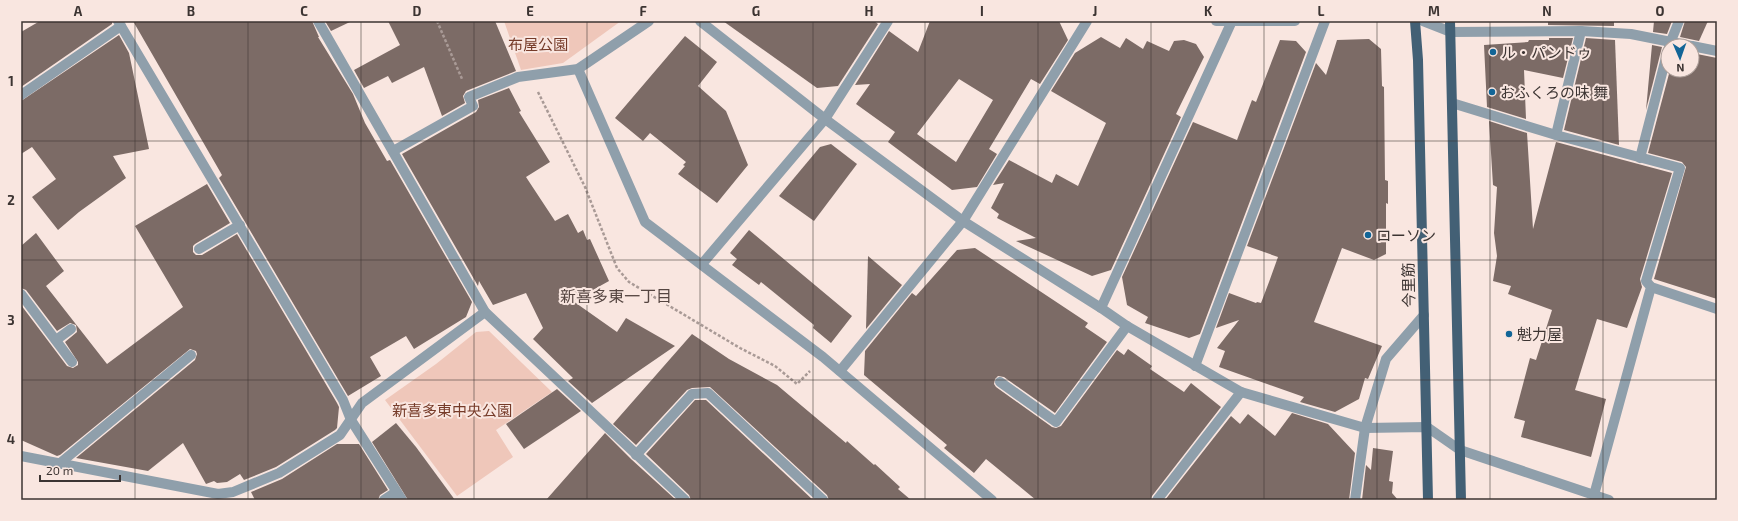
<svg xmlns="http://www.w3.org/2000/svg" width="1738" height="521" font-family="'Exo 2','Noto Sans JP',sans-serif">
<style>
.green{fill:#efc7ba}
.building{fill:#7c6b66;fill-rule:evenodd}
.lines{fill:none;stroke-linecap:round;stroke-linejoin:round}
.path{stroke:#a99a96;stroke-width:2.5;stroke-dasharray:3 2;stroke-linecap:butt}
.lane{stroke:#8f9fab;stroke-width:10}
.street{stroke:#8f9fab;stroke-width:10}
.primary{stroke:#436075;stroke-width:10}
.grid{fill:none;stroke:#3c3432;stroke-width:1;stroke-opacity:0.55}
.poi-dot{fill:#126597;stroke:#f9e6e0;stroke-width:1.5}
.labels{text-anchor:middle;dominant-baseline:central;stroke-width:4;stroke-linejoin:round;paint-order:stroke}
.park-label{font-size:15px;fill:#763b29;stroke:#f9e6e0}
.poi-label{font-size:15px;fill:#3c3432;stroke:#f9e6e0;text-anchor:start}
.street-label{font-size:15px;fill:#3c3432;stroke:#f9e6e0}
.neighbourhood-label{font-size:16px;fill:#554541;stroke:#f9e6e0}
.neatline{fill:none;stroke:#3c3432;stroke-width:1.5}
.grid-label{font-size:13px;text-anchor:middle;font-weight:bold;fill:#3c3432}
</style>
<rect width="100%" height="100%" fill="#f9e6e0"/>
<!-- green -->
<g class="green">
<polygon points="504,21 621,21 563,63 521,70"/>
<polygon points="489,331 552,392 496,430 513,457 457,496 385,400 436,364 476,332"/>
</g>
<!-- building -->
<g class="building">
<polygon points="40,21 112,21 112,24 21,87 21,32"/>
<polygon points="133,21 312,21 319,37 318,37 353,94 365,123 387,161 390,160 472,302 466,317 414,349 406,336 370,357 381,376 348,396 219,178 222,175"/>
<polygon points="325,21 352,21 331,31"/>
<polygon points="388,21 495,21 516,71 466,91 463,96 465,103 442,116 424,67 392,83 388,76 364,88 354,70 400,45"/>
<polygon points="723,21 874,21 878,24 838,86 817,88"/>
<path d="M930 21H1059L1068 40 1040 84 1031 79 989 149 997 154 977 187 952 190 888 142 895 132 856 104 870 84 855 85 889 31 918 52ZM959 79 993 100 956 162 917 134Z"/>
<polygon points="1548,21 1614,21 1614,26 1548,25"/>
<polygon points="1654,21 1672,21 1667,34 1653,32"/>
<polygon points="1685,21 1708,21 1699,41 1680,37"/>
<polygon points="119,35 129,53 149,149 113,156 126,178 79,212 58,230 32,197 56,179 32,147 21,154 21,101"/>
<polygon points="685,36 717,62 698,86 726,111 748,165 717,203 678,174 685,166 683,165 686,162 650,133 643,141 615,118"/>
<polygon points="1101,37 1120,48 1126,38 1143,49 1147,41 1169,51 1174,41 1184,40 1196,44 1204,57 1176,114 1181,117 1111,270 1092,276 1016,241 1036,238 997,218 999,214 991,208 1004,183 993,185 1009,160 1052,183 1056,174 1078,186 1106,123 1051,91 1075,53"/>
<polygon points="1549,38 1573,38 1563,78 1524,70 1526,119 1487,107 1484,45 1528,42 1529,40 1549,40"/>
<polygon points="1586,38 1615,40 1619,145 1564,130"/>
<polygon points="1369,39 1381,49 1382,86 1384,87 1385,180 1388,181 1388,204 1386,203 1386,254 1374,260 1342,248 1314,322 1382,346 1368,379 1365,378 1359,399 1335,412 1300,402 1304,397 1219,367 1225,351 1217,348 1239,320 1216,328 1229,293 1256,303 1257,302 1261,303 1269,282 1278,257 1247,246 1316,63 1326,75 1337,40"/>
<polygon points="1280,40 1296,41 1306,52 1200,334 1189,338 1145,323 1148,317 1127,305 1122,277 1193,122 1237,140 1252,100 1256,102"/>
<polygon points="1652,45 1662,47 1646,110"/>
<polygon points="1692,53 1717,58 1717,299 1654,279 1686,167 1682,162 1648,153 1670,70 1692,70"/>
<polygon points="509,88 521,111 519,112 550,162 526,177 555,221 568,214 578,233 583,230 587,240 590,239 609,281 573,301 617,332 626,318 675,346 592,403 568,381 573,378 533,339 543,328 526,293 493,305 479,281 478,286 402,154 476,112 479,107 478,100"/>
<polygon points="1489,121 1527,133 1533,229 1556,142 1672,173 1640,279 1642,287 1627,328 1597,319 1575,390 1606,399 1591,457 1521,437 1525,421 1514,418 1530,358 1536,360 1552,310 1508,294 1511,286 1493,281 1497,256 1494,233 1497,187 1493,185"/>
<polygon points="831,144 857,164 814,221 779,196 820,147"/>
<polygon points="207,184 230,223 195,244 193,246 193,252 196,255 202,255 237,234 337,403 339,407 337,428 335,430 276,467 244,480 240,474 227,482 217,483 214,481 206,484 183,443 148,471 76,458 195,360 197,354 196,351 190,349 60,455 57,456 21,440 21,305 67,366 73,368 78,365 78,362 65,342 77,332 76,325 70,323 57,331 26,290 21,288 21,246 36,233 64,271 46,286 107,364 183,307 135,226"/>
<polygon points="749,230 852,316 831,343 813,328 814,325 761,282 759,285 732,265 737,259 730,253"/>
<polygon points="975,248 1088,323 1085,327 1107,342 1055,413 1004,377 998,376 995,379 994,384 996,387 1052,427 1056,428 1061,426 1117,350 1124,355 1128,349 1152,366 1150,369 1184,392 1191,383 1221,407 1152,496 1151,500 1036,500 986,459 974,473 944,448 947,445 864,375 865,351 912,293 916,296 957,250"/>
<polygon points="868,256 902,285 866,329"/>
<polygon points="692,334 729,359 777,385 846,443 847,441 874,465 875,464 900,487 898,489 911,500 829,500 827,495 710,387 692,388 687,390 636,445 613,424"/>
<polygon points="557,389 581,411 524,449 506,424"/>
<polygon points="695,400 706,400 813,500 691,500 689,495 646,454"/>
<polygon points="1292,413 1328,424 1355,453 1349,500 1165,500 1231,416 1240,424 1248,414 1275,436"/>
<polygon points="396,423 416,447 455,500 408,500 372,442"/>
<polygon points="605,433 631,459 676,500 546,500"/>
<polygon points="337,444 359,444 388,490 380,495 378,500 255,500 251,492 282,479"/>
<polygon points="1373,448 1393,451 1389,481 1393,482 1392,493 1398,500 1362,500 1366,465 1371,470"/>
</g>
<g class="lines">
<!-- path -->
<g class="path">
<polyline points="437,21 462,79"/>
<polyline points="538,92 585,187 617,268 629,282 740,348 775,366 797,384 810,371"/>
</g>
<!-- lane -->
<g class="lane">
<polyline points="351,420 402,500"/>
<polyline points="384,500 396,492"/>
</g>
<!-- street -->
<g class="street">
<polyline points="118,21 343,400 351,420"/>
<polyline points="318,21 485,312 685,500"/>
<polyline points="700,21 825,119 963,221 1101,308 1127,326 1241,392 1365,428 1427,427 1460,450 1609,500"/>
<polyline points="1216,21 1295,21"/>
<polyline points="1423,21 1451,32 1581,31 1631,34 1691,46"/>
<polyline points="1669,46 1679,21"/>
<polyline points="1692,46 1717,51"/>
<polyline points="578,69 645,222 823,357 992,500"/>
<polyline points="21,95 121,26"/>
<polyline points="1452,103 1556,135 1680,168 1646,281 1651,287 1594,495"/>
<polyline points="1556,135 1581,31"/>
<polyline points="393,151 473,106 469,97 518,77 578,69 649,21"/>
<polyline points="1640,158 1668,50"/>
<polyline points="199,249 240,225"/>
<polyline points="702,264 825,119 888,21"/>
<polyline points="1651,287 1717,309"/>
<polyline points="21,294 72,362"/>
<polyline points="1101,308 1232,21"/>
<polyline points="56,340 71,329"/>
<polyline points="1195,366 1325,21"/>
<polyline points="840,371 963,221 1087,21"/>
<polyline points="1000,382 1056,422 1127,326"/>
<polyline points="636,455 692,394 708,393 823,500"/>
<polyline points="21,456 218,494 233,492 279,473 340,435 362,403 485,312"/>
<polyline points="59,464 191,355"/>
<polyline points="1157,500 1241,392"/>
<polyline points="1355,500 1365,428 1386,359 1424,315"/>
</g>
<!-- primary -->
<g class="primary">
<polyline points="1415,21 1418,60 1428,500"/>
<polyline points="1450,21 1461,500"/>
</g>
</g>
<!-- grid -->
<path class="grid" d="M135 21V500M248 21V500M361 21V500M474 21V500M587 21V500M700 21V500M813 21V500M925 21V500M1038 21V500M1151 21V500M1264 21V500M1377 21V500M1490 21V500M1603 21V500M21 141H1717M21 260H1717M21 380H1717"/>
<!-- markers -->
<g class="poi-dot">
<circle cx="1493" cy="52" r="4"/>
<circle cx="1492" cy="92" r="4"/>
<circle cx="1368" cy="235" r="4"/>
<circle cx="1509" cy="334" r="4"/>
</g>
<g class="labels">
<!-- park labels -->
<g class="park-label">
<text x="538" y="44">布屋公園</text>
<text x="452" y="410">新喜多東中央公園</text>
</g>
<!-- poi labels -->
<g class="poi-label">
<text x="1501" y="52">ル・パンドゥ</text>
<text x="1500" y="92">おふくろの味 舞</text>
<text x="1376" y="235">ローソン</text>
<text x="1517" y="334">魁力屋</text>
</g>
<!-- street labels -->
<g class="street-label">
<text transform="translate(1408 285) rotate(-91)">今里筋</text>
</g>
<!-- neighbourhood labels -->
<g class="neighbourhood-label">
<text x="616" y="295">新喜多東一丁目</text>
</g>
</g>
<!-- border -->
<rect width="1738" height="521" fill="none" stroke="#f9e6e0" stroke-width="44"/>
<!-- north arrow -->
<g transform="translate(1680 58) rotate(178)"><circle r="19" fill="#f9e6e0" stroke="#ad9f9a"/>
<path d="M0-3L7 15L0 10L-7 15Z" fill="#126597"/>
<text y="-6" font-size="11" font-weight="bold" text-anchor="middle" fill="#3c3432">N</text>
</g>
<!-- scale -->
<path d="M40 475v6h80v-6" fill="none" stroke="#3c3432" stroke-width="2"/>
<text x="46" y="475" font-size="12" fill="#3c3432" stroke="#f9e6e0" stroke-width="3" paint-order="stroke">20 m</text>
<rect x="22" y="22" width="1694" height="477" class="neatline"/>
<g class="grid-label">
<text x="78" y="16">A</text>
<text x="191" y="16">B</text>
<text x="304" y="16">C</text>
<text x="417" y="16">D</text>
<text x="530" y="16">E</text>
<text x="643" y="16">F</text>
<text x="756" y="16">G</text>
<text x="869" y="16">H</text>
<text x="982" y="16">I</text>
<text x="1095" y="16">J</text>
<text x="1208" y="16">K</text>
<text x="1321" y="16">L</text>
<text x="1434" y="16">M</text>
<text x="1547" y="16">N</text>
<text x="1660" y="16">O</text>
<text x="11" y="86">1</text>
<text x="11" y="205">2</text>
<text x="11" y="325">3</text>
<text x="11" y="444">4</text>
</g>
</svg>
